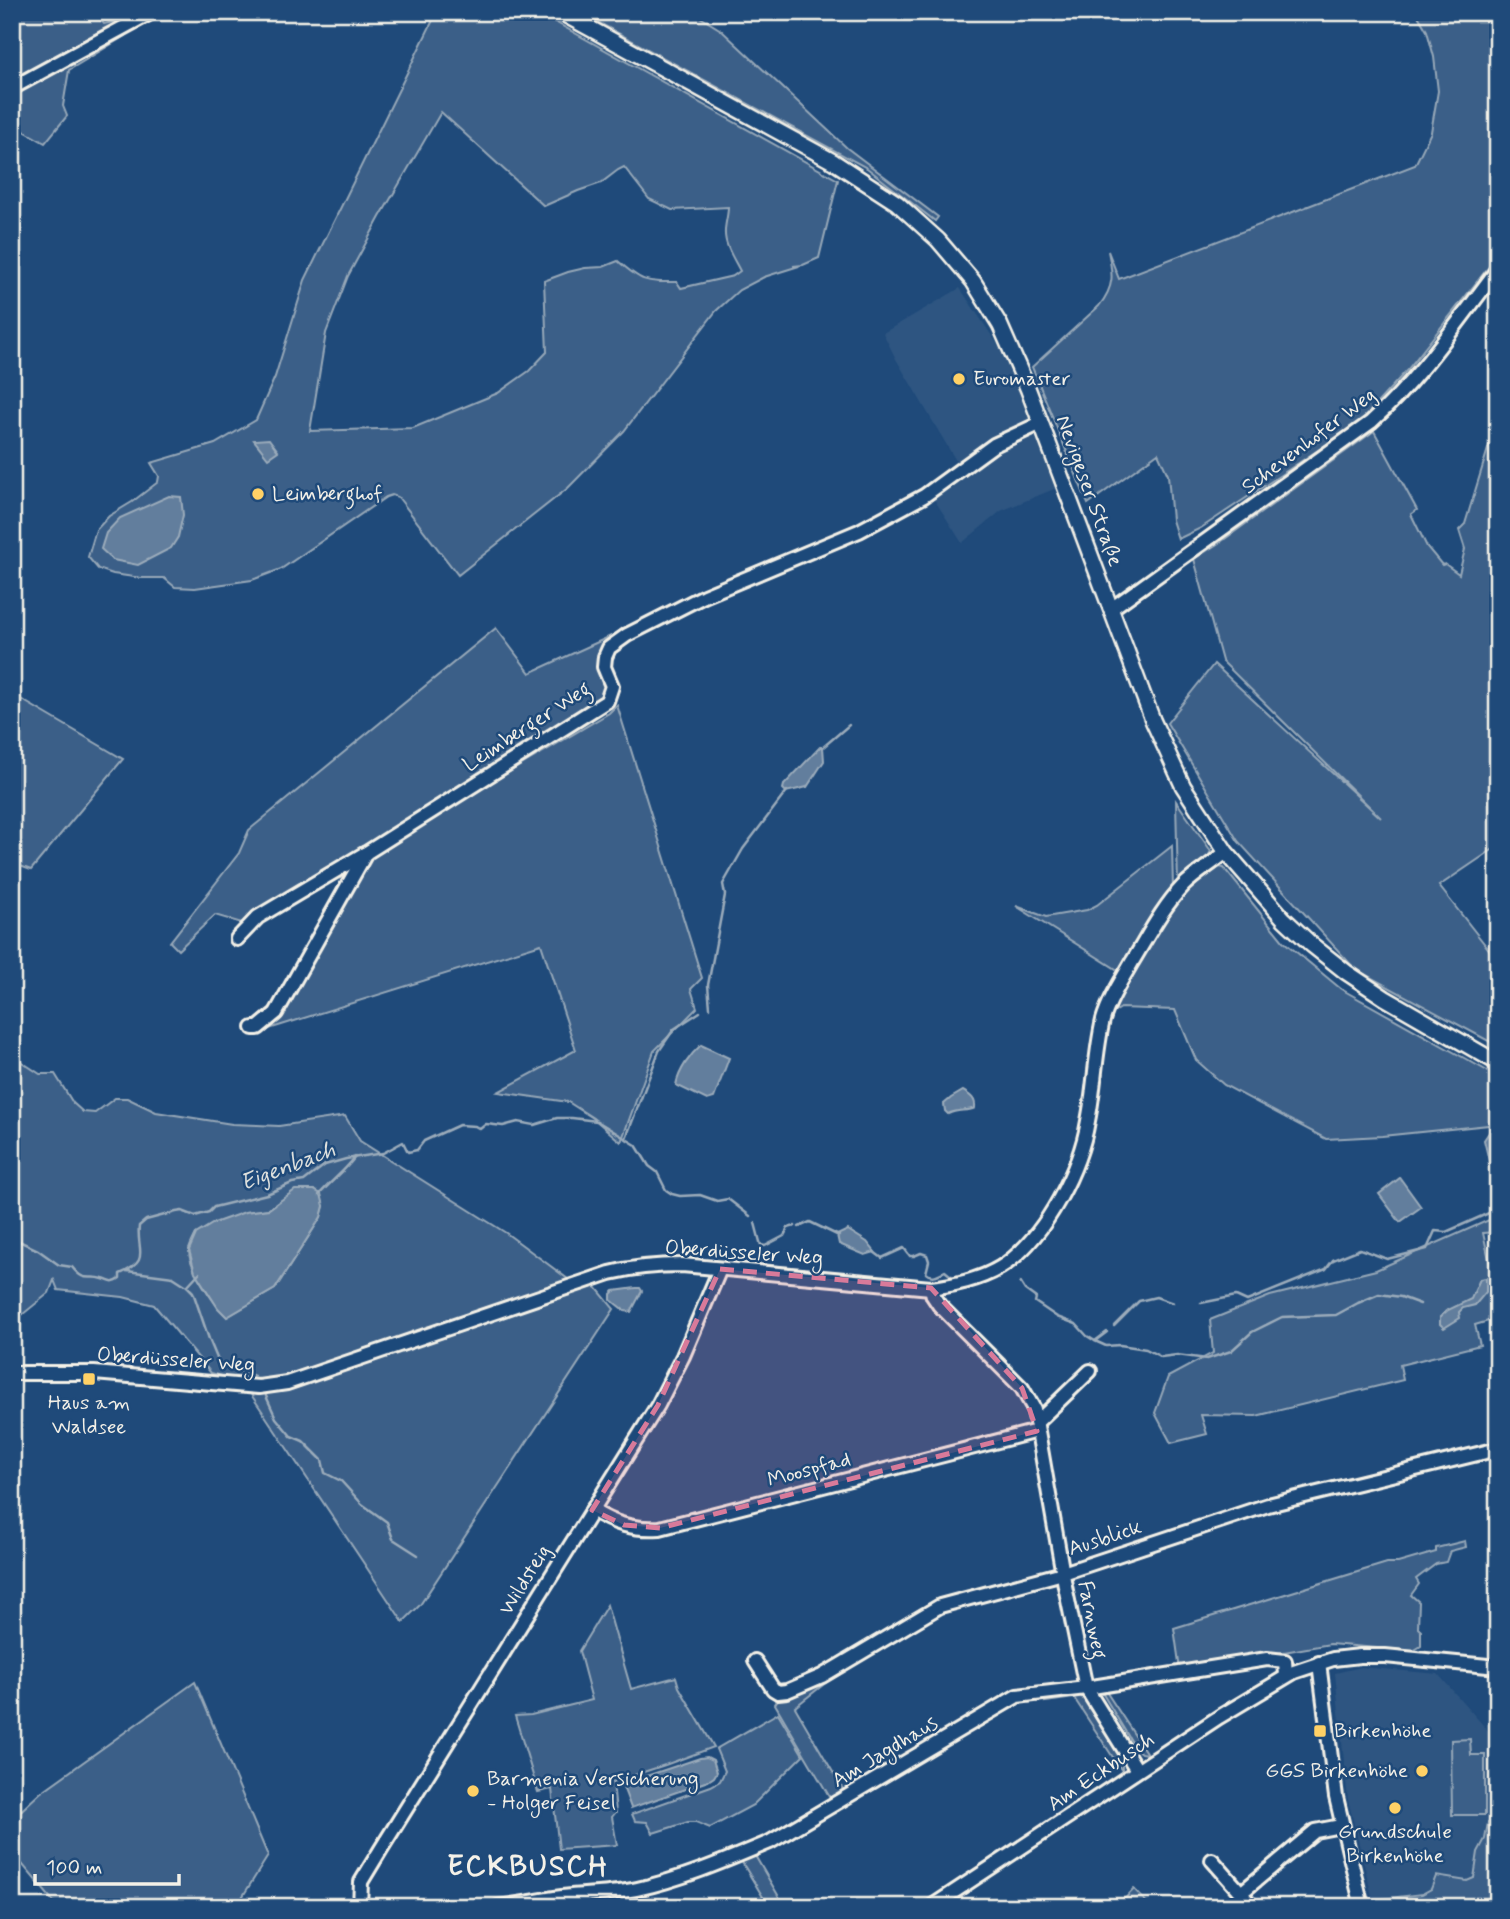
<svg xmlns="http://www.w3.org/2000/svg" width="1510" height="1919" font-family="Mynerve,sans-serif">
<style>
.built{fill:#2d5581}
.green{fill:#3a5f88;stroke:#97a8b8;stroke-width:2;fill-rule:evenodd}
.water{fill:#627e9d;stroke:#9cacbb;stroke-width:2}
.lines{fill:none;stroke-linecap:round;stroke-linejoin:round}
.stream{stroke:#9cacbb;stroke-width:2.5}
.minor-casing{stroke:#f4f1e8;stroke-width:18}
.major-casing{stroke:#f4f1e8;stroke-width:19}
.minor{stroke:#1f4a7a;stroke-width:12}
.major{stroke:#1f4a7a;stroke-width:14}
.marked{fill:#d87a9a;fill-opacity:0.2;stroke:#d87a9a;stroke-width:5;stroke-dasharray:14 9;stroke-linejoin:round}
.poi-dot{fill:#ffd166;stroke:#1f4a7a;stroke-width:2.5}
.labels{text-anchor:middle;dominant-baseline:central;stroke-width:5;stroke-linejoin:round;paint-order:stroke}
.poi-label{font-size:21px;fill:#f4f1e8;stroke:#1f4a7a;text-anchor:start}
.street-label{font-size:21px;fill:#f4f1e8;stroke:#1f4a7a}
.water-label{font-size:23px;font-style:italic;fill:#dee0dd;stroke:#1f4a7a}
.district-label{font-size:28px;font-weight:bold;letter-spacing:2px;fill:#f4f1e8;stroke:#1f4a7a}
</style>
<rect width="100%" height="100%" fill="#1f4a7a"/>
<filter id="ink" filterUnits="userSpaceOnUse"><feTurbulence type="fractalNoise" baseFrequency=".0143" numOctaves="2"/><feDisplacementMap in="SourceGraphic" scale="14" xChannelSelector="R" yChannelSelector="G"/><feConvolveMatrix kernelMatrix="1 2 1 2 8 2 1 2 1" color-interpolation-filters="sRGB"/></filter>
<g filter="url(#ink)">
<!-- built -->
<g class="built">
<polygon points="960,288 1014,369 1059,487 1001,511 962,543 932,496 959,466 896,359 883,333"/>
<polygon points="1361,1667 1438,1674 1498,1742 1498,1819 1488,1823 1485,1839 1478,1852 1474,1878 1467,1881 1436,1876 1432,1889 1422,1894 1373,1900 1348,1800 1335,1673"/>
</g>
<!-- green -->
<g class="green">
<polygon points="12,12 94,12 104,24 127,19 125,36 69,70 63,106 67,116 45,143 12,124"/>
<path d="M437 12H537L838 180 819 258 803 265 793 266H799L764 277 739 290 716 311 624 431 568 488 458 575 398 497 392 495 386 497 281 569 252 580 195 588 175 587 164 578H141L113 574 98 569 88 557 96 530 109 516 132 502 158 482 159 476 151 463 215 444 256 420 275 377 305 280ZM441 112 544 206 578 191 601 183 618 170 624 167 649 199 672 210 728 207C728 216 725 223 725 231 724 245 734 259 740 271L733 276 681 288 677 282C644 282 642 282 618 261L603 267 585 268 568 272 544 281 547 352 529 371 498 393 413 428 310 431 326 333 348 276 380 217Z"/>
<polygon points="579,12 692,12 721,30 847,148 938,217 935,221 867,168"/>
<path d="M1416 12H1498V255L1408 369 1360 422 1201 528 1178 539 1172 520 1168 475 1158 453 1088 504 1032 367 1099 306C1115 286 1113 274 1108 251L1119 279 1415 165 1431 132 1438 91 1434 57 1427 31Z"/>
<polygon points="1498,416 1498,846 1439,886 1498,961 1498,1046 1355,969 1238,841 1167,723 1214,664 1381,818 1222,661 1194,559 1222,541 1374,431 1417,510 1411,514 1427,547 1442,565 1445,564 1459,574 1465,549 1459,530 1465,524"/>
<polygon points="496,628 530,673 622,631 599,653 602,670 608,684 605,695 245,924 215,915 178,950 170,942 239,853 249,830"/>
<polygon points="12,694 123,759 31,870 12,863"/>
<polygon points="617,705 702,978 691,989 697,1008 654,1051 621,1142 593,1118 568,1102 498,1092 576,1050 541,944 272,1028 371,854 609,713"/>
<polygon points="1176,801 1211,851 1208,857 1178,885"/>
<polygon points="1172,846 1173,889 1121,972 1016,906 1046,917 1087,910 1097,905"/>
<path d="M1219 867 1224 868 1283 941 1341 989 1498 1077V1124L1382 1136 1326 1139 1224 1085 1196 1060 1175 1010 1121 1008 1113 1013 1108 1024 1110 1011C1137 964 1168 890 1219 867Z"/>
<path d="M12 1057H14L40 1074H55L73 1103 83 1112 95 1113 115 1098H127L156 1112 232 1124 279 1126 345 1116 360 1141 506 1233 572 1282 595 1286 614 1309 420 1605 403 1622 242 1381 211 1373 154 1305 123 1297 58 1290 54 1280 49 1293 12 1323ZM296 1190H315L324 1206 321 1217 275 1289 227 1317C215 1305 188 1267 189 1250 190 1245 194 1238 196 1234L245 1212 269 1209Z"/>
<polygon points="1498,1216 1498,1232 1483,1233 1491,1268 1498,1272 1498,1289 1491,1310 1495,1319 1475,1325 1480,1345 1400,1365 1403,1380 1256,1416 1201,1415 1207,1434 1171,1443 1155,1413 1168,1377 1213,1353 1210,1320 1270,1296 1376,1270"/>
<polygon points="1465,1541 1466,1547 1450,1551 1446,1562 1436,1564 1416,1579 1419,1584 1411,1595 1419,1602 1418,1628 1421,1631 1421,1646 1413,1651 1330,1644 1180,1670 1174,1628 1387,1563 1398,1563 1436,1552 1436,1548"/>
<polygon points="607,1605 631,1689 676,1677 679,1687 714,1747 665,1765 613,1782 616,1812 612,1817 617,1845 559,1849 552,1789 538,1792 515,1716 531,1715 592,1700 579,1651"/>
<polygon points="825,1677 828,1681 795,1707 844,1791 832,1801 775,1704 780,1696"/>
<polygon points="195,1682 268,1856 236,1907 58,1907 12,1852 12,1819 40,1793"/>
<polygon points="1105,1690 1147,1754 1141,1753 1136,1749 1101,1691"/>
<polygon points="1074,1694 1080,1695 1084,1699 1122,1760 1122,1771 1074,1698 1045,1702 1046,1696"/>
<polygon points="778,1713 803,1755 753,1805 710,1828 696,1822 688,1822 653,1833 647,1822 635,1821 632,1814 711,1786 720,1781 725,1771 716,1749"/>
<polygon points="1470,1739 1471,1755 1485,1755 1485,1815 1452,1815 1451,1740"/>
<polygon points="1498,1819 1498,1907 1375,1907 1373,1900 1422,1894 1431,1889 1436,1876 1467,1881 1474,1878 1478,1852 1485,1839 1488,1823"/>
<polygon points="754,1854 785,1907 769,1907 740,1859"/>
<polygon points="1134,1889 1151,1907 1117,1907"/>
</g>
<!-- water -->
<g class="water">
<polygon points="269,439 278,451 268,458 254,440"/>
<polygon points="169,496 181,497 183,515 178,537 171,548 138,565 113,560 101,549 106,533 120,518"/>
<polygon points="820,747 823,747 824,761 807,787 786,792 783,789 784,785"/>
<path d="M701 1045 729 1058 714 1098 707 1100 676 1085C679 1070 690 1055 701 1045Z"/>
<path d="M963 1091C971 1096 976 1099 975 1108 966 1112 958 1109 948 1114L945 1111 944 1104 951 1098Z"/>
<polygon points="1498,1130 1498,1171 1491,1169 1484,1140 1490,1131"/>
<polygon points="1400,1178 1421,1207 1400,1222 1379,1194"/>
<polygon points="295,1190 314,1190 321,1194 324,1206 321,1217 275,1289 227,1317 218,1308 195,1272 189,1250 196,1234 214,1223 245,1212 269,1209"/>
<polygon points="848,1230 867,1242 875,1252 865,1255 839,1244 837,1235"/>
<polygon points="1486,1278 1486,1292 1475,1305 1463,1308 1459,1312 1460,1318 1444,1328 1440,1324 1440,1317 1448,1310 1471,1299 1480,1279"/>
<polygon points="636,1288 640,1288 642,1291 631,1312 625,1311 611,1300 611,1294 614,1291"/>
<polygon points="707,1757 713,1760 717,1772 714,1777 708,1781 631,1808 622,1784 700,1758"/>
</g>
<g class="lines">
<!-- stream -->
<g class="stream">
<polyline points="822,748 849,725"/>
<polyline points="710,1008 708,985 725,895 723,884 743,849 787,791"/>
<polyline points="626,1138 659,1051 674,1029 700,1012"/>
<path d="M319 1195C330 1182 345 1171 355 1157"/>
<polyline points="755,1223 760,1242 761,1245 765,1246 784,1236 788,1228 795,1226"/>
<polyline points="799,1227 810,1222 839,1236"/>
<path d="M12 1229 16 1231 19 1241 38 1250 59 1265 72 1267C85 1284 89 1274 103 1279 111 1281 111 1285 120 1279V1274C152 1260 136 1251 139 1226L146 1220 176 1212 182 1211 195 1216 209 1212 214 1207 267 1194 292 1183 304 1181 325 1165 346 1159 383 1153 403 1142 408 1152 417 1150 424 1141 459 1125 475 1126 480 1129 486 1124 503 1126 518 1122 534 1125 557 1118H572L597 1121 636 1145 649 1166 657 1172 666 1190 672 1194 680 1196 700 1195 717 1201 728 1199 750 1216"/>
<path d="M874 1252 882 1258 904 1248 910 1256H914L921 1253 927 1255 929 1261 926 1273C932 1279 939 1274 945 1271L951 1276"/>
<polyline points="127,1271 173,1277 187,1286 199,1273"/>
<polyline points="1020,1282 1025,1290 1036,1298 1035,1302 1057,1317 1076,1324 1087,1336 1095,1341 1107,1332"/>
<polyline points="187,1286 193,1292 209,1339 219,1363 254,1376"/>
<polyline points="1201,1303 1236,1296 1247,1301 1326,1269 1333,1260 1360,1249 1387,1259 1427,1249 1435,1231 1446,1232 1498,1209"/>
<polyline points="1114,1326 1139,1301 1156,1297 1173,1303"/>
<polyline points="1095,1341 1106,1346 1120,1345 1146,1349 1161,1357 1177,1355 1207,1359 1231,1351 1252,1332 1282,1317 1336,1315 1358,1303 1379,1294 1401,1297 1420,1304"/>
<polyline points="266,1396 276,1418 291,1436 303,1441 322,1460 325,1473 341,1481 362,1504 387,1522 393,1539 418,1555"/>
</g>
<defs>
<g id="minor">
<polyline points="12,88 152,12"/>
<path d="M1111 609 1371 422C1420 378 1458 321 1498 269"/>
<polyline points="237,939 258,917 364,854"/>
<polyline points="253,1028 258,1028 276,1013 366,853 607,701 612,686 604,667 605,657 609,648 627,635 704,596 859,531 924,496 994,445 1041,423"/>
<polyline points="931,1288 933,1296 939,1305 1022,1388 1034,1409 1065,1586 1086,1688 1137,1770"/>
<path d="M12 1373H94L259 1387 287 1383 610 1273C634 1267 656 1265 682 1265L931 1288C957 1285 985 1279 1007 1263 1047 1233 1080 1169 1088 1121 1095 1087 1095 1053 1103 1020 1109 999 1122 980 1132 962 1148 936 1162 908 1183 886 1196 873 1212 864 1226 852"/>
<polyline points="1036,1423 1090,1371"/>
<path d="M592 1510C614 1524 634 1530 660 1528L1037 1431"/>
<polyline points="755,1661 773,1689 778,1692 787,1691 822,1676 940,1606 1063,1573 1268,1505 1498,1449"/>
<polyline points="1319,1663 1336,1797 1362,1907"/>
<polyline points="1212,1860 1241,1893"/>
<polyline points="360,1907 361,1882 381,1849 658,1405 683,1356 720,1269"/>
<path d="M498 1907C520 1904 541 1900 562 1897 588 1894 613 1894 637 1889 683 1879 727 1860 770 1842L1017 1696 1086 1688 1267 1659 1285 1661 1286 1675"/>
<polyline points="931,1907 1219,1717 1294,1672 1333,1659 1360,1656 1385,1656 1498,1667"/>
<polyline points="1252,1907 1241,1893 1315,1831 1341,1826"/>
</g>
<polyline id="major" points="560,12 834,162 897,203 938,240 973,281 1000,325 1028,389 1153,721 1183,786 1226,852 1284,919 1312,945 1346,972 1385,998 1498,1063"/>
</defs>
<!-- minor casing -->
<use href="#minor" class="minor-casing"/>
<!-- major casing -->
<use href="#major" class="major-casing"/>
<!-- minor -->
<use href="#minor" class="minor"/>
<!-- major -->
<use href="#major" class="major"/>
</g>
</g>
<!-- marked area -->
<path class="marked" d="M720 1269 931 1288 1022 1388 1037 1431 660 1528 624 1525 592 1510 658 1405Z"/>
<!-- markers -->
<g class="poi-dot">
<circle cx="959" cy="379" r="7"/>
<circle cx="258" cy="494" r="7"/>
<rect x="82" y="1372" width="14" height="14" rx="3.5"/>
<rect x="1313" y="1724" width="14" height="14" rx="3.5"/>
<circle cx="1422" cy="1771" r="7"/>
<circle cx="473" cy="1791" r="7"/>
<circle cx="1395" cy="1808" r="7"/>
</g>
<g class="labels">
<!-- poi labels -->
<g class="poi-label">
<text x="973" y="379">Euromaster</text>
<text x="272" y="494">Leimberghof</text>
<text x="89" y="1403" text-anchor="middle">Haus am<tspan x="89" dy="24">Waldsee</tspan></text>
<text x="1334" y="1731">Birkenhöhe</text>
<text x="1408" y="1771" text-anchor="end">GGS Birkenhöhe</text>
<text x="487" y="1779">Barmenia Versicherung<tspan x="487" dy="24">- Holger Feisel</tspan></text>
<text x="1395" y="1832" text-anchor="middle">Grundschule<tspan x="1395" dy="24">Birkenhöhe</tspan></text>
</g>
<!-- street labels -->
<g class="street-label">
<text transform="translate(1309 441) rotate(-37)">Schevenhofer Weg</text>
<text transform="translate(1089 491) rotate(70)">Nevigeser Straße</text>
<text transform="translate(527 727) rotate(-33)">Leimberger Weg</text>
<text transform="translate(744 1253) rotate(4)">Oberdüsseler Weg</text>
<text transform="translate(176 1360) rotate(4)">Oberdüsseler Weg</text>
<text transform="translate(809 1470) rotate(-15)">Moospfad</text>
<text transform="translate(1105 1538) rotate(-18)">Ausblick</text>
<text transform="translate(525 1580) rotate(-58)">Wildsteig</text>
<text transform="translate(1092 1620) rotate(79)">Farnweg</text>
<text transform="translate(885 1752) rotate(-31)">Am Jagdhaus</text>
<text transform="translate(1101 1772) rotate(-34)">Am Eckbusch</text>
</g>
<!-- water labels -->
<g class="water-label">
<text transform="translate(288 1167) rotate(-21)">Eigenbach</text>
</g>
<!-- district labels -->
<g class="district-label">
<text x="528" y="1867">ECKBUSCH</text>
</g>
</g>
<!-- margin -->
<rect width="1510" height="1919" fill="none" stroke="#1f4a7a" stroke-width="42"/>
<rect x="21" y="21" width="1468" height="1877" fill="none" stroke="#f4f1e8" stroke-width="2.5" filter="url(#ink)"/>
<!-- scale -->
<path d="M35 1874v10h144v-10" fill="none" stroke="#f4f1e8" stroke-width="3.5"/>
<text x="46" y="1874" font-size="21" fill="#f4f1e8" stroke="#1f4a7a" stroke-width="5" paint-order="stroke">100 m</text>
</svg>
